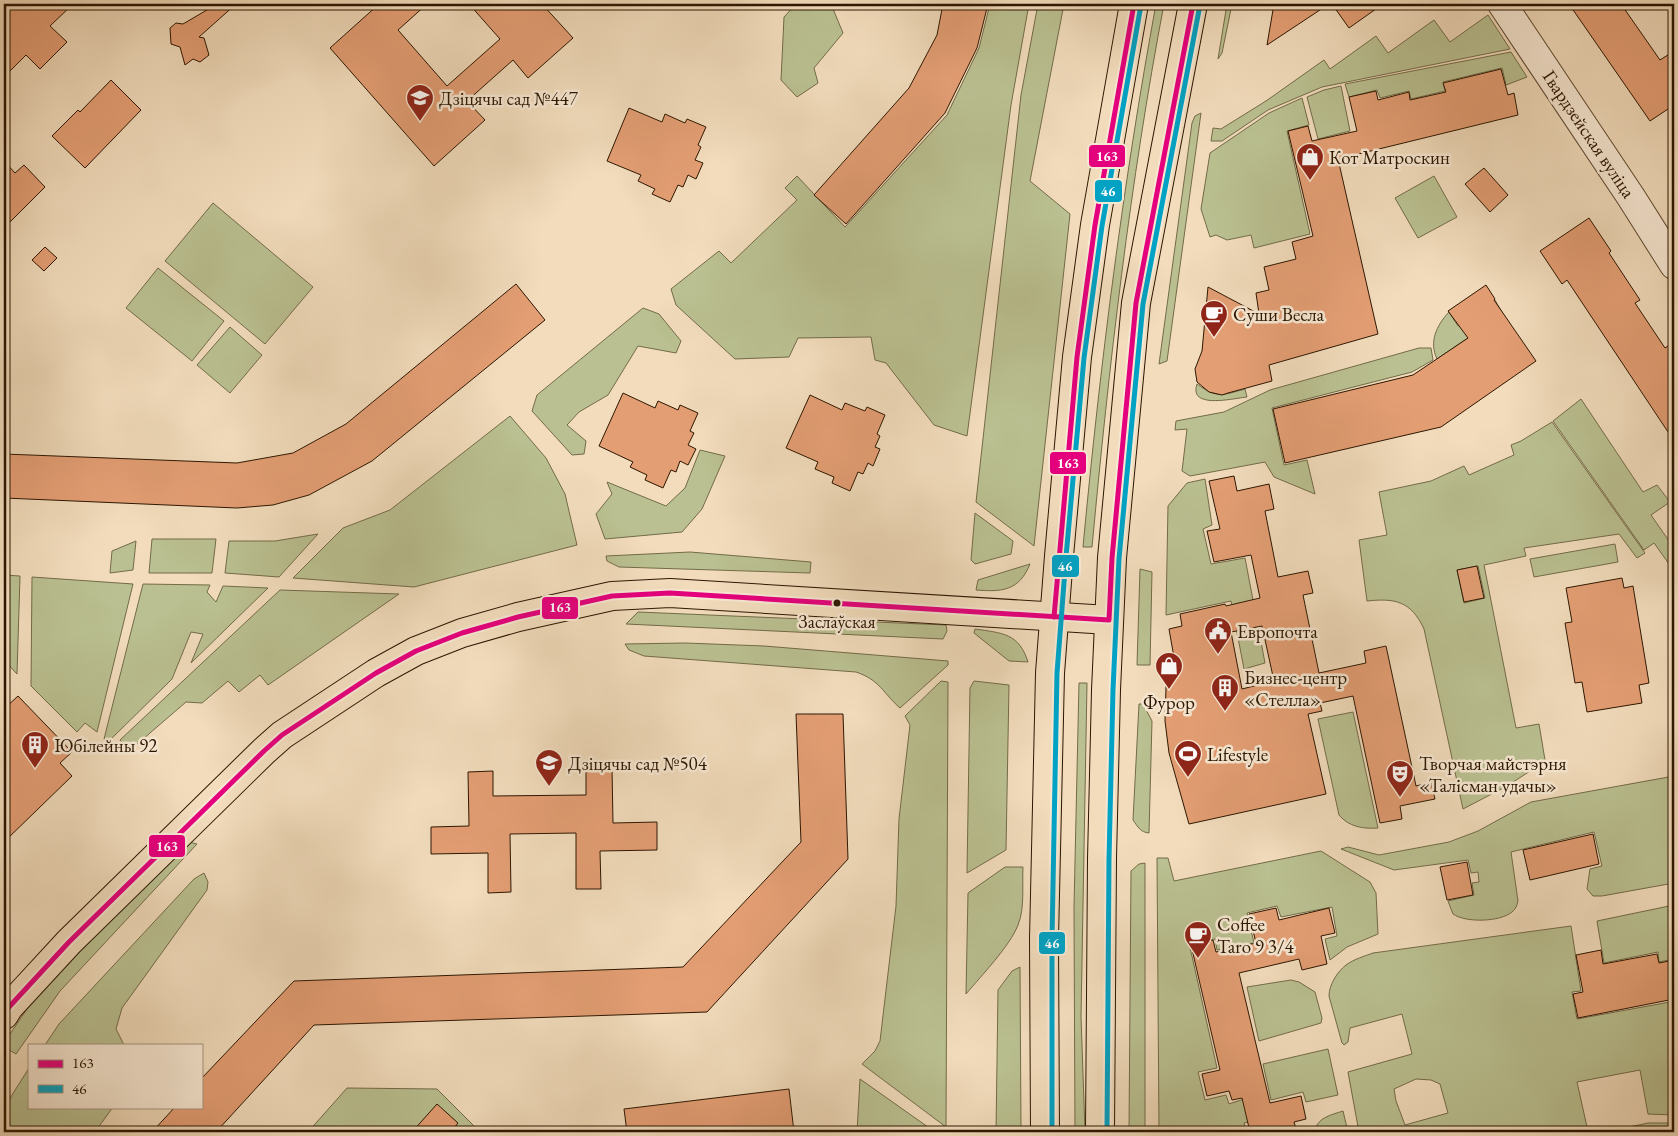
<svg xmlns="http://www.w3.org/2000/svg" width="1678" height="1136" font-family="'EB Garamond',serif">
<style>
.green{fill:#bac091;stroke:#736b48;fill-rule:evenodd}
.building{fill:#e49e74;stroke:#2c1600;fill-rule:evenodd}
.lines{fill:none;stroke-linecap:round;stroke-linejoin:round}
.minor-casing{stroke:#5e482f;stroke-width:30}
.major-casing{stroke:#2c1600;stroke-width:30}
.minor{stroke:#f7e8d3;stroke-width:28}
.major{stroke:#f2dcbc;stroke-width:28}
.bus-1-casing{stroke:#f7e8d3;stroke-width:9}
.bus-2-casing{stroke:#f7e8d3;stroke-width:9}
.bus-1{stroke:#e5007d;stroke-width:5}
.bus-2{stroke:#02a2c4;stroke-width:5}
.bus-dot{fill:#2c1600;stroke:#f7e8d3;stroke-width:2}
.labels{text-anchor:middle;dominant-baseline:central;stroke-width:5;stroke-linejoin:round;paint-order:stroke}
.bus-label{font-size:18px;fill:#2c1600;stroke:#f7e8d3}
.poi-label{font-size:19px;fill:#2c1600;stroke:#f7e8d3;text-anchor:start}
.street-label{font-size:19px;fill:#2c1600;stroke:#f7e8d3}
.line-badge{stroke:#f7e8d3;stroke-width:2}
.badge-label{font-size:14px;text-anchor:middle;font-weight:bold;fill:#fff}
</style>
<rect width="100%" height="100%" fill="#f2dcbc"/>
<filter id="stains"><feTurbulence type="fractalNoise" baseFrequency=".004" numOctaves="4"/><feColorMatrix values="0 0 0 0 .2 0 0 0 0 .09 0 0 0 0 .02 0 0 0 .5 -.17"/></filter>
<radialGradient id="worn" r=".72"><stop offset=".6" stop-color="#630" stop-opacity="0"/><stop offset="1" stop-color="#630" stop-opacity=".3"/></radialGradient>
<!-- green -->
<g class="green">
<polygon points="796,4 831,4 843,33 814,68 818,83 797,97 781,80 784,17"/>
<polygon points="990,4 1029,4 1011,105 967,436 934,425 886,363 875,360 871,337 798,338 789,357 735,359 676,305 671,289 719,251 731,263 797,200 785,188 797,176 845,227 947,115 979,48"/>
<polygon points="1038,4 1064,4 1030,181 1070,214 1034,546 976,502 1021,95"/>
<path d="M1156 4H1164C1130 183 1109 365 1092 547H1083C1100 365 1123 184 1156 4Z"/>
<polygon points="1227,4 1232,4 1222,53 1218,59"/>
<polygon points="1488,15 1510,49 1322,87 1268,110 1222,141 1211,141 1213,128 1221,129 1266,101 1324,60 1330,69 1376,36 1388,53 1434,20 1450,42"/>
<polygon points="1511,52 1527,77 1506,85 1502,68 1443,82 1445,91 1411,99 1409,91 1380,98 1377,90 1349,97 1345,84"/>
<polygon points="1341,86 1350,131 1318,139 1307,97 1324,90"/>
<polygon points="1302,98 1309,125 1287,131 1310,234 1254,248 1251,235 1227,240 1216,235 1210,237 1201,209 1210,153 1269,113"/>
<polygon points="1201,113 1167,361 1159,364 1192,123 1195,116"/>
<polygon points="1434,176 1457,217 1418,238 1395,198"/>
<polygon points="213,203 313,287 265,344 165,261"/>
<polygon points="158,268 224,321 192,361 126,308"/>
<path d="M1495 300 1503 314 1437 359C1429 342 1436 326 1449 312L1458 326Z"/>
<polygon points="643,308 659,314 681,341 676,353 638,346 608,395 579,412 567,425 586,441 584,454 572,455 532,411 537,395"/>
<polygon points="230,327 262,355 230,393 197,365"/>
<polygon points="1419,348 1431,348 1433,360 1412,372 1272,408 1284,465 1307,460 1315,494 1274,477 1265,462 1190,476 1182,471 1187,429 1175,430 1176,421 1224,412 1270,390"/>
<path d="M1197 384C1217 399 1223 395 1245 389L1247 397C1235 398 1188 410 1197 384Z"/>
<polygon points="1581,399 1643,492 1657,485 1670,502 1651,515 1674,548 1674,571 1654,543 1644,550 1553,421"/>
<polygon points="510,416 546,458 565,494 577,545 414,587 293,578 343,528 390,510"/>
<path d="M1552 422 1645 553 1637 558 1619 534 1524 548 1526 556 1484 565 1516 728 1539 724 1545 760 1541 764 1507 786 1463 809 1424 629C1411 601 1395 598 1367 601L1359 540 1387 535 1379 492 1431 481 1464 466 1469 475 1514 455 1511 445 1521 441ZM1478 566 1485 598 1464 603 1457 570Z"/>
<polygon points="700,450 725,456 702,509 682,532 605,539 596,514 612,494 607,482 666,506 685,488"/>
<polygon points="1205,479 1212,525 1203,529 1211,564 1245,558 1265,663 1244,669 1231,601 1166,615 1168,506 1187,483"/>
<polygon points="975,513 1013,541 1011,554 975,564 971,560"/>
<polygon points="318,534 279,577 225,573 229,541 275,541"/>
<polygon points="152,539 216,539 212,573 149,573"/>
<polygon points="136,541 133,570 110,573 112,551"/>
<polygon points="1615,544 1618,562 1534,577 1530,559"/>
<polygon points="690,552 811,562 810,573 619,567 607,561 606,556"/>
<path d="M1030 564C1019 591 1002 592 976 590L978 580Z"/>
<polygon points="1140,569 1152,572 1150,665 1137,665"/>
<polygon points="4,575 20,576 17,674 4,660"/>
<polygon points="32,577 133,584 97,732 85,723 77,732 31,686"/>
<polygon points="143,584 210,585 207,592 216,602 223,586 268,588 191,663 203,634 191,632 172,679 108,742 104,739"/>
<polygon points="280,590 399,594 268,685 260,675 239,692 228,681 202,703 186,702 136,745 123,744 120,740"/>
<polygon points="638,612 946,625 947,631 943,639 626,624"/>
<path d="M975 629C1002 633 1019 633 1028 662L1009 661 974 633Z"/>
<path d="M685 643 764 646 948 661V665L900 708C883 693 880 680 856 672L644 656 629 650 625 644Z"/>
<polygon points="941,681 948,682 946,1127 862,1064 875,1051 880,1041 896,906 899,819 910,725 905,716"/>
<polygon points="974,681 1009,685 1006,850 967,873 970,688"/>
<polygon points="1079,683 1087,683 1081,1017 1085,1132 1075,1132 1074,907"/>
<path d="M1139 704H1143L1152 721 1149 833C1140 832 1138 827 1133 820Z"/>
<polygon points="1674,705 1674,744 1669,706"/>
<path d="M1353 712 1378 828C1363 829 1349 827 1339 815L1318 719Z"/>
<path d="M1674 776V883L1602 896H1593L1587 889 1590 869 1602 866 1594 832 1511 852 1518 901C1517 905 1516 909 1512 912 1500 922 1466 923 1453 914L1448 901 1474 895 1472 883 1479 882 1478 872 1471 873 1468 860 1394 870 1341 849 1348 847 1379 855 1449 842 1478 831 1531 802Z"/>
<polygon points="189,842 197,844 60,991 16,1054 4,1047 4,1043 47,979"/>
<polygon points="1321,851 1370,882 1376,893 1378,934 1347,947 1330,960 1325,939 1337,936 1332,907 1281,917 1277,906 1247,913 1254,943 1217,950 1215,939 1189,943 1217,1068 1198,1072 1205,1100 1226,1095 1229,1104 1244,1099 1249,1122 1244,1123 1246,1132 1159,1132 1157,858 1168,858 1174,881"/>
<polygon points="1145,863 1145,1132 1129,1132 1131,871 1139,864"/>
<path d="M1005 867H1023C1022 885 1025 908 1018 925 1010 946 981 976 966 994L968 893Z"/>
<polygon points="204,873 208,882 207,890 122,1008 116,1029 124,1045 45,1045 59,1024 194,879"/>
<polygon points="1674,905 1674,959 1659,962 1658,952 1604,963 1597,921"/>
<path d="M1571 926 1581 991 1572 992 1577 1019 1670 1002 1673 1013H1674V1115L1648 1114 1640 1070 1577 1082 1587 1127 1555 1132H1359L1348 1072 1412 1054 1402 1014 1350 1028 1348 1042 1344 1045 1342 1043 1329 996C1329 985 1337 972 1346 965 1354 959 1365 956 1373 953ZM1416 1079 1431 1080 1440 1084 1448 1113 1405 1125 1396 1101 1394 1089Z"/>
<polygon points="1020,967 1021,1132 996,1132 998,990 1012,971"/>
<polygon points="1291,980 1299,982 1315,992 1322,1018 1321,1023 1259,1041 1247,987"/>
<polygon points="1328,1049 1338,1095 1306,1102 1303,1092 1271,1100 1263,1064"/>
<polygon points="29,1068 29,1107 113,1107 95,1132 4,1132 4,1111 12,1095"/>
<polygon points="860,1079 935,1132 857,1132"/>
<polygon points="347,1088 437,1089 480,1132 308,1132"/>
<path d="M1343 1111 1348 1132H1315C1316 1118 1331 1115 1343 1111Z"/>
<polygon points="1648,1123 1674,1123 1674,1132 1606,1132"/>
</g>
<!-- building -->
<g class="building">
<polygon points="4,4 73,4 50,26 67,42 40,69 26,55 4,77"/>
<polygon points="217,4 236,4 199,37 204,38 209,55 200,62 193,59 185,65 180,47 171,44 170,28 176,23 183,24"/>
<polygon points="379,4 427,4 398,30 447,86 500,39 469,4 542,4 573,38 528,78 513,60 467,101 485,120 434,166 330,48"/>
<polygon points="943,4 988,4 977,48 945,113 846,224 814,195 909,88 937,35"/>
<polygon points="1274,4 1329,4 1267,45"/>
<polygon points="1332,4 1383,4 1349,28"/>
<polygon points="1569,4 1621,4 1660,60 1674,51 1674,105 1650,121"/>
<polygon points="1501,69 1508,95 1514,93 1518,115 1338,159 1378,334 1269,365 1272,381 1228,393 1222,395 1209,392 1197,382 1195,369 1202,351 1208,287 1259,314 1256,293 1269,290 1264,267 1296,259 1292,242 1313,236 1288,131 1308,126 1312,141 1357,131 1349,97 1376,91 1378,100 1409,92 1410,100 1446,92 1443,83"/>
<polygon points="111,80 141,110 85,168 52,136 78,110 80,112"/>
<polygon points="629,108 662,122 665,114 685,123 687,119 706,127 698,145 701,147 695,160 703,163 696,179 688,175 683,187 678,185 670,202 652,194 655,189 638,181 641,175 607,161"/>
<polygon points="4,161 15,173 24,165 45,187 4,228"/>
<polygon points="1484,168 1508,195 1490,212 1465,184"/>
<polygon points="1589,218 1611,251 1609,253 1640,300 1635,303 1665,348 1674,342 1674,441 1567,280 1562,284 1540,251"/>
<polygon points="45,247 57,258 44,271 32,260"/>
<polygon points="516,284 545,320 372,461 309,495 273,505 237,508 4,498 4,454 237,463 293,453 346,424"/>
<polygon points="1486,285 1495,299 1494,300 1536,361 1441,427 1285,463 1273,409 1413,375 1468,338 1448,311"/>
<polygon points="623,393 655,408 658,401 678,410 680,405 698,413 690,431 694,433 688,445 696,449 688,465 680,461 676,472 671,470 663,488 645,480 647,475 630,467 633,462 599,446"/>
<polygon points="810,395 842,410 845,403 865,411 867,407 885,415 877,434 880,436 875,447 880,449 873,466 868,463 863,474 858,472 850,491 832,483 834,477 815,469 818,462 786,448"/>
<path d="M1234 476 1237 491 1269 484 1274 509 1265 511 1278 577 1308 571 1313 593 1303 595 1319 673 1366 663 1364 651 1386 646 1416 786 1431 782 1435 799 1400 806 1402 819 1380 823 1353 696 1320 703 1322 711 1308 714 1326 794 1189 824 1169 753 1165 721 1166 687 1175 663 1169 629 1182 626 1180 614 1225 604 1226 606 1260 598 1251 555 1214 562 1207 531 1220 529 1209 481ZM1262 626 1274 681 1242 689 1231 632Z"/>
<polygon points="1477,566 1484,598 1464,602 1457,570"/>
<polygon points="1622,578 1624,588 1633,586 1649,683 1639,685 1642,703 1587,712 1582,682 1575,683 1565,623 1572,622 1566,588"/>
<polygon points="18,696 72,752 60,763 72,776 4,842 4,709"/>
<polygon points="796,714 843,714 848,859 707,1012 314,1025 216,1132 152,1132 175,1107 201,1107 201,1079 294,981 683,967 801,842"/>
<polygon points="586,768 612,768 613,823 657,822 657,850 600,851 601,889 576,889 576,833 510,834 511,892 488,893 488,853 431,854 431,827 469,826 468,772 493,771 493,796 586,795"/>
<polygon points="1593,834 1599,864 1530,880 1523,850"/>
<polygon points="1467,862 1473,895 1447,900 1440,867"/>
<polygon points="1276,908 1279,920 1329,908 1335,933 1321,936 1327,964 1302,970 1299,959 1239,973 1270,1103 1301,1096 1306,1119 1294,1122 1297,1132 1250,1132 1242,1098 1232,1100 1229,1091 1207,1096 1202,1074 1220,1070 1191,945 1213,940 1216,952 1256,943 1249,914"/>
<polygon points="1601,950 1603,964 1657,954 1659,963 1674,960 1674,999 1578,1018 1573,994 1583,992 1576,955"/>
<polygon points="789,1089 794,1132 627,1132 624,1109"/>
<polygon points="437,1104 458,1123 451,1132 412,1132"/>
</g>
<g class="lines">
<defs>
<polyline id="minor" points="1502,4 1631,197 1674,265"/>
<g id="major">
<polyline points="4,1015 9,1007 69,942 264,751 282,735 376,673 416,651 462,633 518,617 612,596 670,593 1109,620"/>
<polyline points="1045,1132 1044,939 1050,673 1059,556 1077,357 1095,225 1134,4"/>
<polyline points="1100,1132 1102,859 1106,690 1112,558 1136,303 1193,4"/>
</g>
</defs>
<!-- minor casing -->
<use href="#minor" class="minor-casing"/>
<!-- major casing -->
<use href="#major" class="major-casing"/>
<!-- minor -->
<use href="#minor" class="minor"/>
<!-- major -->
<use href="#major" class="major"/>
<defs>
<g id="bus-1">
<polyline points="1054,617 1077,357 1095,225 1134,4"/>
<polyline points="4,1015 9,1007 69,942 264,751 282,735 376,673 416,651 462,633 518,617 612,596 670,593 1109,620 1112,558 1136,303 1193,4"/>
</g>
<g id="bus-2">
<polyline points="1052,1132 1052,939 1057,673 1066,557 1084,358 1102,226 1141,5"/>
<polyline points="1107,1132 1109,859 1113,690 1119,559 1143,304 1200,5"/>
</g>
</defs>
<!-- bus-1 casing -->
<use href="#bus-1" class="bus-1-casing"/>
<!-- bus-2 casing -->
<use href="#bus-2" class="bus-2-casing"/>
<!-- bus-1 -->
<use href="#bus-1" class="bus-1"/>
<!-- bus-2 -->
<use href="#bus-2" class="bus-2"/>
</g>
<!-- icons -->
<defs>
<symbol id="school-pin" viewBox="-11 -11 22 30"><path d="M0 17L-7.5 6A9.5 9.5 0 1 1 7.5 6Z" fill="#8f2418" stroke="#f7e8d3"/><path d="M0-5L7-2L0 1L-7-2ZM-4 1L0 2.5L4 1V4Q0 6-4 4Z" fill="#fff"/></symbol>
<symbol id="shop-pin" viewBox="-11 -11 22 30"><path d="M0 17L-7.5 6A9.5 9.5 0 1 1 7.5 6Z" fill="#8f2418" stroke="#f7e8d3"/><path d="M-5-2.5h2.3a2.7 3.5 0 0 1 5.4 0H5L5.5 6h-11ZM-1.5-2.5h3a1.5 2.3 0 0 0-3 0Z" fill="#fff"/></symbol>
<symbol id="cafe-pin" viewBox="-11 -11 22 30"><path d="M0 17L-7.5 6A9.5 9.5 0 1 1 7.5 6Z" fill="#8f2418" stroke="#f7e8d3"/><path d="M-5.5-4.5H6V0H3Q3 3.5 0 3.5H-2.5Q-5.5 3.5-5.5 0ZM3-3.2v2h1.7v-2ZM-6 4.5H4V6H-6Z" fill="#fff"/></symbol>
<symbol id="civic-pin" viewBox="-11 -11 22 30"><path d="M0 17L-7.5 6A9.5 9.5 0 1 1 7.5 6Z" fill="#8f2418" stroke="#f7e8d3"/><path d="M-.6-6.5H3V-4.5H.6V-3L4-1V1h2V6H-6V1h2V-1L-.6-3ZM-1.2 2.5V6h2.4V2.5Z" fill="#fff"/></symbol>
<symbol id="building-pin" viewBox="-11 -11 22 30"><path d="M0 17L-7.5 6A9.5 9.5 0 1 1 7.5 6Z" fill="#8f2418" stroke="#f7e8d3"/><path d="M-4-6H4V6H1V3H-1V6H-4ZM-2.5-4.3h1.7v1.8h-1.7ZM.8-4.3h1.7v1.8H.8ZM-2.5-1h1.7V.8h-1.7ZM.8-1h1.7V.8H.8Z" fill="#fff"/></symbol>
<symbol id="stadium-pin" viewBox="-11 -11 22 30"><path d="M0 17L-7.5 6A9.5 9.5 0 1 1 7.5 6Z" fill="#8f2418" stroke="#f7e8d3"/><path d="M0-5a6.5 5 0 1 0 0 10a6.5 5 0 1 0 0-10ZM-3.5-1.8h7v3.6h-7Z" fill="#fff"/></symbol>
<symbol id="theatre-pin" viewBox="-11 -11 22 30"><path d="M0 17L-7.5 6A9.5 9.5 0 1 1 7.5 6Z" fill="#8f2418" stroke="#f7e8d3"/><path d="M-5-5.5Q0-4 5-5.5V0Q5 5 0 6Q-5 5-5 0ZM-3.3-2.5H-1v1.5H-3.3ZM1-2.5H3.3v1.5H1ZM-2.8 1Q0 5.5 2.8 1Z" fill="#fff"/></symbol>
</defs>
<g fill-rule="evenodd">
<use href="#school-pin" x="404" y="82" width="32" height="43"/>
<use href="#shop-pin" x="1294" y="141" width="32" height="43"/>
<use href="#cafe-pin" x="1198" y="298" width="32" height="43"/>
<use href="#civic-pin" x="1202" y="615" width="32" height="43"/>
<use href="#shop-pin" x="1153" y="650" width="32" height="43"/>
<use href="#building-pin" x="1209" y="672" width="32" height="43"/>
<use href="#building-pin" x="19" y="729" width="32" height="43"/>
<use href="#stadium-pin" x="1172" y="738" width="32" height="43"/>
<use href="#school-pin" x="533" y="747" width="32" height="43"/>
<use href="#theatre-pin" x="1384" y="758" width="32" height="43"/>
<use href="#cafe-pin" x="1182" y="919" width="32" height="43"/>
</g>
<!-- markers -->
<circle class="bus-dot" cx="837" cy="603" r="4.5"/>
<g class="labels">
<!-- bus labels -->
<g class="bus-label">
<text x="837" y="621">Заслаўская</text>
</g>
<!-- poi labels -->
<g class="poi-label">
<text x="439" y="98">Дзіцячы сад №447</text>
<text x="1329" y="157">Кот Матроскин</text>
<text x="1233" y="314">Суши Весла</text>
<text x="1237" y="631">Европочта</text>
<text x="1244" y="677">Бизнес-центр<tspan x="1244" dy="22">«Стелла»</tspan></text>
<text x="1169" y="702" text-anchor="middle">Фурор</text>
<text x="54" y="745">Юбілейны 92</text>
<text x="1207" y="754">Lifestyle</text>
<text x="568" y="763">Дзіцячы сад №504</text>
<text x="1419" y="763">Творчая майстэрня<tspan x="1419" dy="22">«Талісман удачы»</tspan></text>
<text x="1217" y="924">Coffee<tspan x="1217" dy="22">Taro 9 3/4</tspan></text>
</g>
<!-- street labels -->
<g class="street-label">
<text transform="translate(1589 134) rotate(56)">Гвардзейская вуліца</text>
</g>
</g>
<g class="line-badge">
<rect x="1088" y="144" width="38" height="24" rx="5" fill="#e5007d"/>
<rect x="1094" y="179" width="29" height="24" rx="5" fill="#02a2c4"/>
<rect x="1049" y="451" width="38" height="24" rx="5" fill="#e5007d"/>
<rect x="1051" y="554" width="29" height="24" rx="5" fill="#02a2c4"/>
<rect x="541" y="596" width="38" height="24" rx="5" fill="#e5007d"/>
<rect x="148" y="834" width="38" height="24" rx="5" fill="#e5007d"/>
<rect x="1038" y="931" width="28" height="24" rx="5" fill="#02a2c4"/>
</g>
<g class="badge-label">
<text x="1107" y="161">163</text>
<text x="1108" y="196">46</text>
<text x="1068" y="468">163</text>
<text x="1065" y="571">46</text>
<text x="560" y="612">163</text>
<text x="167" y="851">163</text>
<text x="1052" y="948">46</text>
</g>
<!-- margin -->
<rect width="1678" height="1136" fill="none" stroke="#f2dcbc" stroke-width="20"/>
<rect x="5" y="5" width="1668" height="1126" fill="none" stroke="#2c1600" stroke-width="2.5"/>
<rect x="10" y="10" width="1658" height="1116" fill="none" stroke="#2c1600"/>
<!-- legend -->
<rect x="28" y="1044" width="175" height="65" fill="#f7e8d3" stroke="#a6947f"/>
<rect x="38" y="1060" width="25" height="8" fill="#e5007d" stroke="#a6947f"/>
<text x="72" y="1068" font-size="15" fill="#2c1600">163</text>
<rect x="38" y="1085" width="25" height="8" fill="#02a2c4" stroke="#a6947f"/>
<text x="72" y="1094" font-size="15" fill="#2c1600">46</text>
<rect width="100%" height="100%" filter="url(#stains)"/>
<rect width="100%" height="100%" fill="url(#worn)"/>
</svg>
